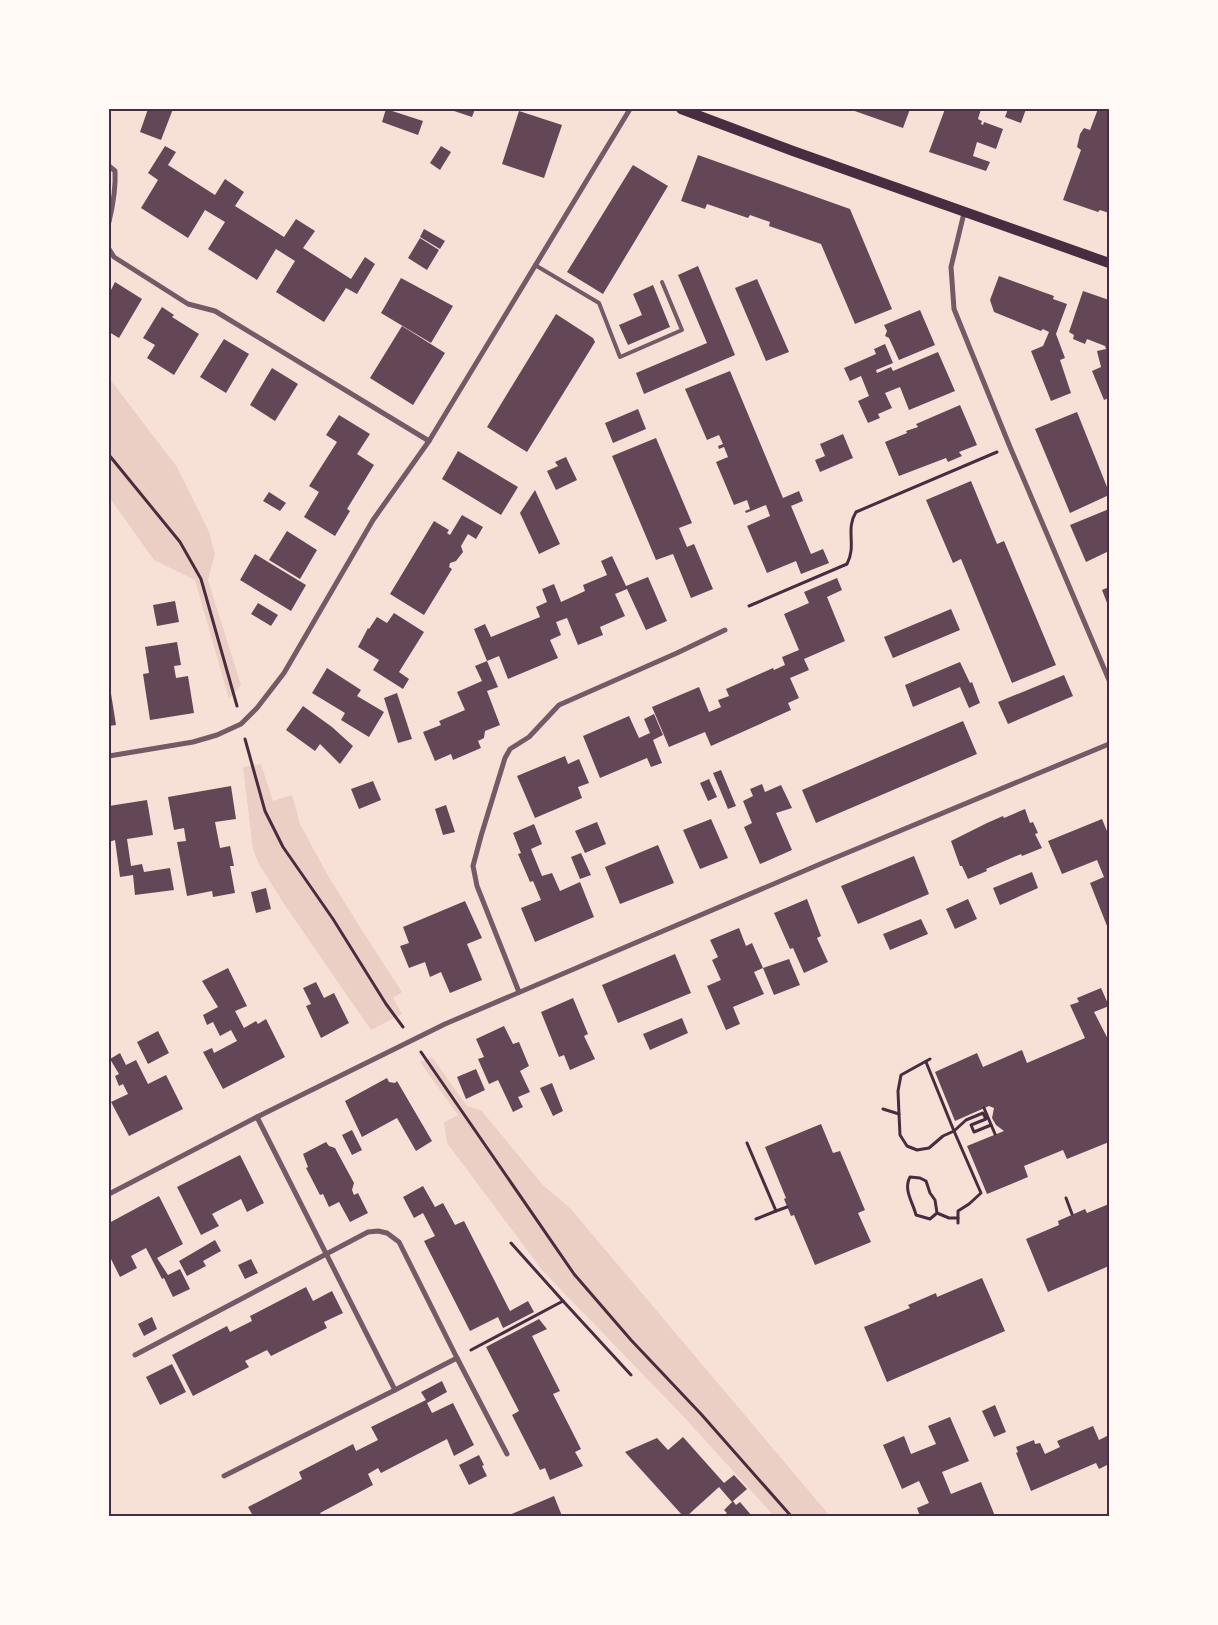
<svg xmlns="http://www.w3.org/2000/svg" width="1218" height="1625" font-family="Inter,sans-serif">
<style>
.green{fill:#ebcfc5}
.building{fill:#644757}
.lines{fill:none;stroke-linecap:round;stroke-linejoin:round}
.path{stroke:#4a2c40;stroke-width:3}
.service{stroke:#755966;stroke-width:4}
.minor{stroke:#755966;stroke-width:5}
.secondary{stroke:#4a2c40;stroke-width:10}
.neatline{fill:none;stroke:#4a2c40;stroke-width:2}
</style>
<rect width="100%" height="100%" fill="#f7e1d7"/>
<!-- green -->
<g class="green">
<polygon points="109,378 177,467 209,532 215,554 208,580 241,685 229,699 195,580 154,560 109,497"/>
<polygon points="261,764 273,801 292,795 300,824 327,874 363,932 402,992 393,998 402,1014 371,1030 284,904 259,864 253,850 243,767"/>
<polygon points="432,1057 467,1106 481,1110 543,1185 570,1208 830,1516 774,1516 682,1415 542,1270 447,1143 444,1122 458,1115 420,1062"/>
</g>
<!-- building -->
<g class="building">
<polygon points="148,109 173,109 161,140 140,132"/>
<polygon points="386,109 423,121 418,135 382,122"/>
<polygon points="448,109 475,109 472,117"/>
<polygon points="849,109 910,109 903,128"/>
<polygon points="945,109 981,109 978,119 982,121 981,124 983,125 984,122 1003,129 996,149 977,142 973,156 990,162 986,171 929,152"/>
<polygon points="1008,109 1026,109 1021,123 1005,117"/>
<polygon points="1098,109 1109,109 1109,213 1100,210 1098,212 1063,200 1081,150 1077,147 1080,134 1084,128 1090,130"/>
<polygon points="519,111 562,125 544,178 502,164"/>
<polygon points="165,146 176,152 168,165 215,195 225,179 244,192 235,206 284,237 296,219 315,231 303,248 351,279 365,257 375,264 357,294 346,288 324,322 276,292 295,261 276,249 257,280 208,249 225,222 205,210 188,238 141,208 158,180 148,173"/>
<polygon points="441,146 451,152 440,170 430,163"/>
<polygon points="698,155 850,209 892,309 855,324 821,244 769,226 770,222 750,215 748,218 707,204 705,209 681,201"/>
<polygon points="633,165 668,186 603,294 567,272"/>
<polygon points="424,229 445,241 440,249 420,237"/>
<polygon points="420,238 439,250 427,270 408,258"/>
<polygon points="698,266 735,355 644,394 636,373 707,343 678,275"/>
<polygon points="999,276 1054,296 1053,299 1067,304 1056,334 1065,358 1060,360 1071,393 1051,401 1031,351 1043,346 1049,332 1043,329 1041,331 994,312 990,300"/>
<polygon points="401,278 453,306 431,343 381,313"/>
<polygon points="757,279 789,352 766,361 735,288"/>
<polygon points="115,282 142,299 119,338 109,332 109,294"/>
<polygon points="653,285 670,327 628,345 619,325 642,315 633,294"/>
<polygon points="1083,291 1109,300 1109,398 1104,400 1092,371 1101,367 1097,351 1106,349 1105,346 1087,339 1085,344 1073,339 1074,335 1069,332"/>
<polygon points="162,307 174,315 172,317 199,334 174,375 147,358 155,345 143,338"/>
<polygon points="920,310 935,345 899,360 889,338 885,336 887,331 884,325"/>
<polygon points="556,314 593,338 595,342 527,452 487,427"/>
<polygon points="402,326 445,353 413,405 370,378"/>
<polygon points="224,339 249,354 226,393 200,377"/>
<polygon points="885,344 893,363 876,370 877,373 891,367 893,371 938,352 955,391 909,410 900,387 885,393 892,408 878,414 880,418 868,423 858,401 869,396 861,376 850,381 844,368 876,354 874,349"/>
<polygon points="272,368 298,384 275,421 250,405"/>
<polygon points="730,371 783,498 799,491 803,501 791,506 811,554 823,549 829,563 801,574 796,561 767,573 747,526 770,516 766,505 746,513 745,511 750,509 747,500 734,505 716,462 728,457 724,447 719,449 718,446 723,444 719,435 707,440 685,389"/>
<polygon points="960,405 977,445 959,452 962,456 948,462 946,458 899,476 885,442 907,433 906,431 918,427 916,424"/>
<polygon points="638,409 646,429 613,443 605,423"/>
<polygon points="1077,412 1109,492 1109,495 1070,513 1035,429"/>
<polygon points="339,415 370,434 357,454 374,465 347,509 350,511 335,536 304,517 319,492 309,486 337,442 326,435"/>
<polygon points="843,434 853,458 820,472 815,460 825,456 820,444"/>
<polygon points="656,438 692,523 679,528 687,547 694,544 713,589 691,598 673,554 656,560 612,456"/>
<polygon points="458,451 518,487 501,515 442,479"/>
<polygon points="566,457 577,480 556,490 547,471 558,466 555,462"/>
<polygon points="971,481 997,544 1004,541 1056,665 1012,683 961,559 953,563 926,500"/>
<polygon points="535,490 560,544 539,554 520,513"/>
<polygon points="269,492 286,503 280,511 263,501"/>
<polygon points="1109,509 1109,551 1086,562 1070,525"/>
<polygon points="462,515 483,527 476,539 468,534 461,546 463,552 456,561 450,563 449,567 452,569 424,615 390,594 434,521 449,530 447,533 450,535"/>
<polygon points="287,531 317,550 300,579 269,560"/>
<polygon points="255,554 306,585 291,611 240,580"/>
<polygon points="612,556 626,586 648,577 667,621 646,630 627,589 615,594 625,616 600,627 603,635 578,645 567,618 556,622 561,635 550,640 558,658 508,679 499,656 487,661 498,687 487,691 500,725 485,731 484,738 478,741 481,748 453,760 451,754 435,761 423,732 441,725 439,721 465,710 457,692 482,681 475,666 487,661 474,629 485,624 491,637 540,617 536,607 547,602 542,589 554,584 561,602 585,591 583,585 607,575 601,561"/>
<polygon points="837,578 842,590 827,597 845,641 804,659 809,670 790,678 799,698 788,703 791,710 711,746 705,732 669,747 652,707 699,687 709,712 721,707 718,700 729,696 726,689 773,668 774,670 785,665 782,657 799,650 784,614 809,603 804,592"/>
<polygon points="1109,587 1109,608 1102,590"/>
<polygon points="175,601 179,622 157,626 153,605"/>
<polygon points="258,603 278,615 271,626 251,614"/>
<polygon points="951,609 960,630 893,658 884,637"/>
<polygon points="394,613 424,632 399,672 409,679 403,689 373,670 379,660 358,647 368,628 369,629 377,617 387,623"/>
<polygon points="177,642 181,665 174,666 176,678 188,676 194,713 150,720 143,674 149,673 145,647"/>
<polygon points="960,662 970,683 972,682 980,703 969,708 960,687 913,707 905,685"/>
<polygon points="327,668 361,690 357,696 384,712 369,737 341,720 345,713 312,693"/>
<polygon points="1064,675 1073,696 1008,724 998,702"/>
<polygon points="109,681 116,725 109,726"/>
<polygon points="397,693 412,739 398,743 384,698"/>
<polygon points="303,706 332,727 353,746 340,764 320,744 315,751 286,730"/>
<polygon points="654,714 663,735 653,740 662,763 651,767 647,758 600,778 583,736 629,716 639,738 650,733 644,719"/>
<polygon points="963,721 977,754 816,823 802,790"/>
<polygon points="565,756 568,764 579,759 589,783 578,787 582,798 535,818 517,776"/>
<polygon points="721,770 736,806 728,809 713,773"/>
<polygon points="709,779 717,797 708,801 700,783"/>
<polygon points="373,781 381,800 359,809 351,789"/>
<polygon points="762,784 765,792 781,785 792,808 776,813 792,850 760,864 744,827 752,823 743,801 753,796 750,789"/>
<polygon points="231,786 236,819 215,822 220,848 230,846 234,866 230,866 235,893 213,897 212,891 187,896 177,842 186,841 184,828 174,830 168,797"/>
<polygon points="147,800 153,835 127,839 131,866 142,864 144,872 170,868 174,890 135,895 133,875 120,877 115,840 109,842 109,806"/>
<polygon points="446,805 455,832 443,835 435,809"/>
<polygon points="1025,809 1030,823 1033,822 1038,833 1035,834 1042,848 1022,856 1021,854 986,869 987,871 968,879 962,866 960,866 951,841 987,823 1003,816 1004,818"/>
<polygon points="711,819 728,858 700,869 683,830"/>
<polygon points="1102,819 1109,836 1109,931 1090,883 1104,877 1097,860 1062,874 1048,841"/>
<polygon points="597,822 606,844 585,853 575,831"/>
<polygon points="534,824 542,844 531,849 542,876 552,873 560,891 580,882 594,917 535,942 521,908 541,900 533,881 530,882 518,854 521,853 513,833"/>
<polygon points="658,845 674,883 620,904 605,867"/>
<polygon points="581,853 591,875 580,879 571,857"/>
<polygon points="914,856 929,894 858,924 841,886"/>
<polygon points="1032,872 1038,888 1000,905 993,888"/>
<polygon points="266,888 271,909 256,913 251,892"/>
<polygon points="807,899 821,936 817,938 828,962 804,973 793,948 790,949 774,913"/>
<polygon points="968,899 977,919 955,929 946,909"/>
<polygon points="465,901 482,938 467,944 482,980 450,993 441,972 430,977 425,962 409,968 400,946 409,943 403,927"/>
<polygon points="921,919 928,934 890,950 883,934"/>
<polygon points="739,928 746,946 752,943 763,968 754,972 764,994 733,1007 740,1024 726,1030 707,986 721,980 712,960 718,957 710,940"/>
<polygon points="675,954 691,993 618,1023 602,985"/>
<polygon points="789,959 800,985 774,995 763,968"/>
<polygon points="228,968 247,1006 235,1011 244,1028 256,1021 258,1024 266,1019 285,1057 223,1089 203,1052 212,1048 214,1053 237,1041 231,1030 220,1036 213,1022 207,1025 203,1015 218,1007 202,981"/>
<polygon points="316,982 324,998 334,993 349,1023 321,1038 306,1006 311,1004 303,988"/>
<polygon points="1101,988 1109,1006 1094,1012 1109,1041 1109,1142 1067,1159 1063,1150 1024,1166 1028,1177 987,1194 967,1146 1004,1131 996,1125 992,1118 994,1108 989,1106 955,1121 935,1072 977,1053 983,1067 1022,1050 1027,1063 1085,1038 1070,1005 1079,1002 1077,998"/>
<polygon points="573,998 588,1034 584,1036 595,1059 570,1070 564,1055 559,1057 541,1012"/>
<polygon points="682,1018 688,1033 650,1050 643,1034"/>
<polygon points="504,1026 513,1044 519,1042 529,1066 520,1071 530,1092 518,1097 523,1107 513,1112 498,1080 489,1084 478,1059 484,1057 476,1039"/>
<polygon points="158,1031 169,1053 148,1064 137,1042"/>
<polygon points="120,1053 126,1065 136,1060 148,1084 166,1075 183,1109 129,1136 111,1102 128,1094 123,1084 119,1086 115,1076 119,1074 110,1059"/>
<polygon points="476,1069 485,1090 466,1099 457,1077"/>
<polygon points="387,1078 389,1082 395,1083 397,1081 432,1141 416,1151 397,1118 362,1137 345,1101"/>
<polygon points="552,1083 563,1111 553,1116 540,1088"/>
<polygon points="821,1124 833,1153 840,1151 865,1210 858,1213 871,1242 815,1265 794,1215 791,1216 784,1199 786,1198 765,1147"/>
<polygon points="352,1130 362,1150 352,1155 342,1135"/>
<polygon points="326,1142 329,1146 335,1148 354,1183 352,1190 354,1195 358,1193 368,1213 350,1222 339,1202 329,1207 323,1194 320,1195 306,1168 308,1167 303,1154"/>
<polygon points="240,1155 264,1203 247,1212 241,1199 212,1214 219,1226 201,1235 177,1187"/>
<polygon points="423,1186 435,1207 443,1203 455,1225 464,1221 510,1311 528,1301 534,1312 503,1328 498,1317 470,1331 424,1241 435,1236 423,1213 414,1218 403,1197"/>
<polygon points="159,1196 183,1244 157,1258 168,1275 180,1269 190,1289 173,1297 164,1278 162,1279 146,1248 131,1256 137,1268 120,1277 109,1255 109,1223"/>
<polygon points="1109,1204 1109,1266 1048,1292 1026,1239 1059,1225 1058,1221 1085,1209 1087,1213"/>
<polygon points="215,1240 221,1251 203,1261 206,1266 187,1276 179,1261"/>
<polygon points="251,1259 258,1273 245,1279 238,1265"/>
<polygon points="982,1278 1005,1331 887,1382 864,1327 910,1308 908,1305 936,1293 937,1297"/>
<polygon points="306,1287 313,1301 332,1291 343,1313 324,1322 327,1328 271,1356 267,1350 245,1361 249,1367 193,1396 172,1355 227,1326 230,1332 252,1321 250,1316"/>
<polygon points="152,1317 157,1329 144,1336 138,1324"/>
<polygon points="539,1319 547,1329 532,1336 560,1391 553,1394 581,1449 575,1452 583,1466 550,1480 545,1468 540,1470 512,1415 519,1411 486,1347"/>
<polygon points="172,1364 186,1392 160,1405 146,1377"/>
<polygon points="442,1381 447,1392 427,1403 432,1413 453,1403 474,1445 454,1456 447,1439 381,1473 378,1468 368,1474 373,1485 320,1513 322,1516 253,1516 248,1507 302,1479 299,1472 353,1444 356,1451 378,1440 371,1427 426,1400 421,1392"/>
<polygon points="995,1405 1006,1432 994,1437 982,1411"/>
<polygon points="950,1417 969,1461 942,1472 951,1494 981,1482 995,1516 920,1516 917,1508 929,1503 919,1481 902,1489 883,1445 904,1436 911,1454 936,1444 928,1426"/>
<polygon points="1093,1426 1099,1440 1109,1435 1109,1464 1099,1469 1096,1463 1031,1491 1016,1453 1018,1452 1016,1447 1034,1440 1035,1444 1040,1443 1045,1454 1060,1447 1057,1441"/>
<polygon points="683,1437 724,1483 734,1475 747,1489 732,1502 719,1487 687,1516 683,1516 625,1452 657,1438 668,1450"/>
<polygon points="479,1455 484,1465 482,1466 487,1476 469,1485 459,1465"/>
<polygon points="554,1496 562,1516 507,1516"/>
<polygon points="733,1501 736,1505 740,1502 752,1516 723,1516 727,1513 724,1510"/>
</g>
<g class="lines">
<!-- path -->
<g class="path">
<polyline points="109,455 180,542 201,579 237,706"/>
<path d="M749 606 847 564C857 545 845 530 856 512L997 452"/>
<polyline points="245,739 265,811 283,847 333,919 386,1004 403,1027"/>
<polyline points="421,1052 574,1274 631,1340 701,1414 791,1516"/>
<polyline points="984,1108 995,1134"/>
<polyline points="883,1109 899,1114 898,1091 901,1075 930,1059"/>
<polyline points="899,1114 900,1135 907,1146 917,1150 929,1148 943,1136 954,1131 926,1062"/>
<polyline points="747,1143 776,1211 787,1207"/>
<polyline points="1066,1198 1072,1214"/>
<path d="M937 1213 930 1219 916 1215C913 1202 903 1190 910 1177L920 1178 926 1181 930 1193 935 1200 937 1213 949 1218H958"/>
<polyline points="756,1219 776,1211"/>
<polyline points="958,1223 958,1211 969,1204 981,1193 954,1131 966,1120 983,1113 986,1119 971,1125 974,1132 991,1125"/>
<polyline points="511,1243 563,1301"/>
<polyline points="471,1350 563,1301 631,1375"/>
</g>
<!-- service -->
<polyline class="service" points="535,265 599,303 620,357 682,330 662,282"/>
<!-- minor -->
<g class="minor">
<path d="M109 166 115 171C116 189 113 205 109 222"/>
<polyline points="964,213 951,267 954,309 1010,447 1109,680"/>
<polyline points="109,249 114,257 188,304 215,311 429,441"/>
<polyline points="109,756 193,742 217,735 241,724 257,708 284,673 373,520 429,441 630,109"/>
<polyline points="519,992 477,886 473,866 481,836 505,758 510,749 529,737 559,705 677,653 725,630"/>
<polyline points="109,1194 257,1117 445,1024 825,862 1109,744"/>
<polyline points="135,1355 368,1232 378,1231 387,1233 399,1242 457,1358 395,1390"/>
<polyline points="457,1358 507,1454"/>
<polyline points="224,1476 395,1390 257,1117"/>
</g>
<!-- secondary -->
<polyline class="secondary" points="681,109 793,151 1109,263"/>
</g>
<!-- border -->
<rect width="1218" height="1625" fill="none" stroke="#fffaf5" stroke-width="220"/>
<rect x="110" y="110" width="998" height="1405" class="neatline"/>
</svg>
